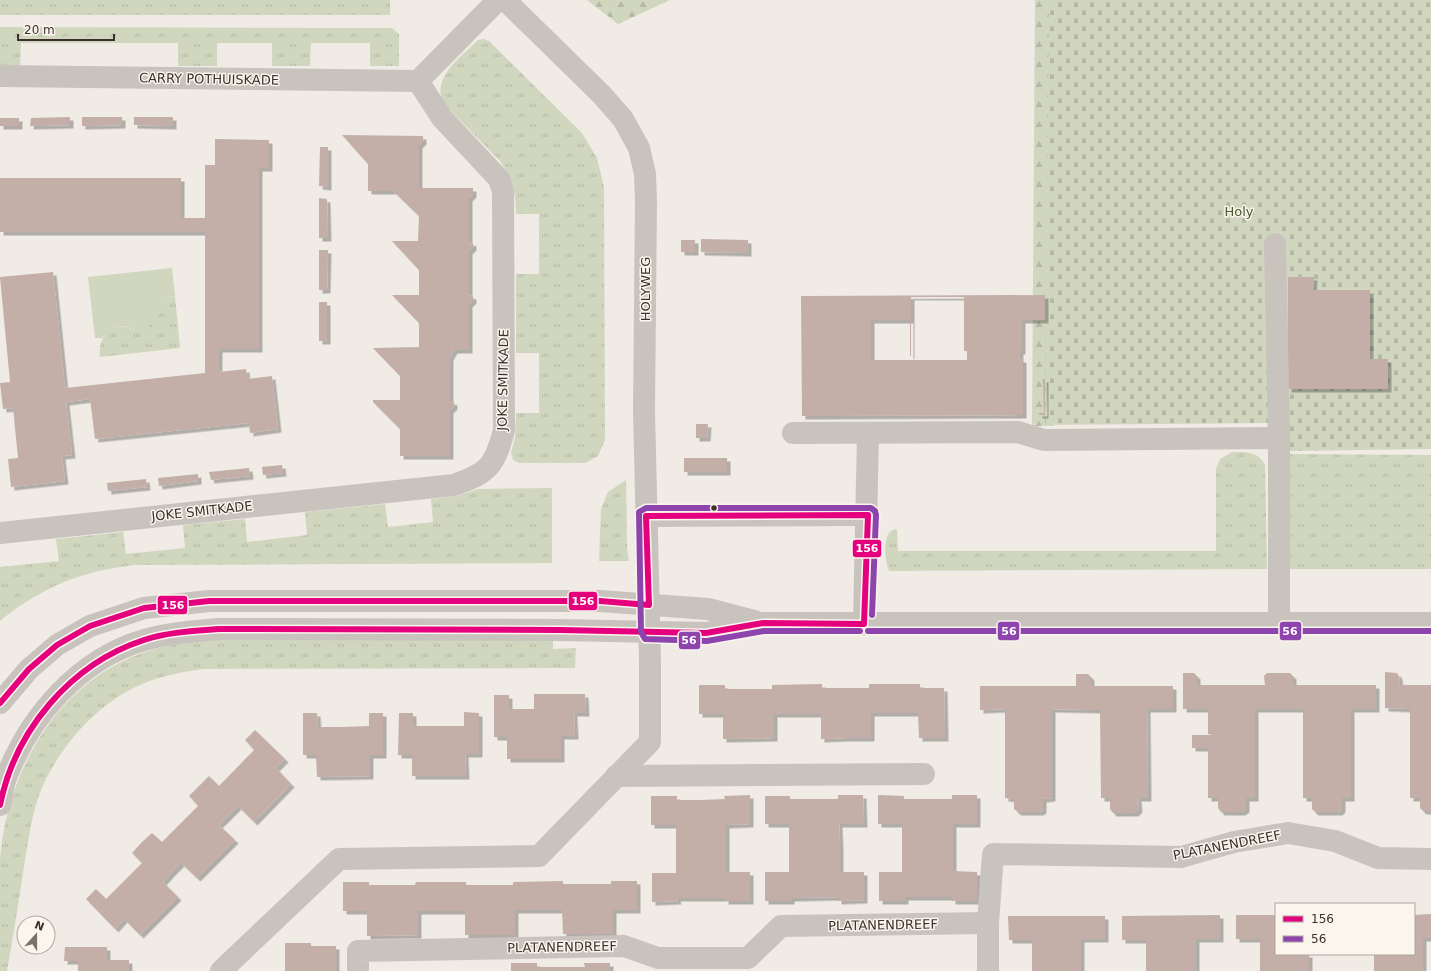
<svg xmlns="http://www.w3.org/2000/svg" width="1431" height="971" font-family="'DejaVu Sans',sans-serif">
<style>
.grass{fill:url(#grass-tufts)}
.forest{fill:url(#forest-firs)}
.cemetery{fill:url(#cemetery-stones)}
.park{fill:#d1d6bf}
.building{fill:#c3afa7;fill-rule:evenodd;filter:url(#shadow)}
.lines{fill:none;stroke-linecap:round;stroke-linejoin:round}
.minor{stroke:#c9c3be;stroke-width:22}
.bus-1-casing{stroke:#fbf5ee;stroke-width:9}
.bus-2-casing{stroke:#fbf5ee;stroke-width:9}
.bus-1{stroke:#e5007d;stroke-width:6}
.bus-2{stroke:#8e44ad;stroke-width:6}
.bus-dot{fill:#3b302b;stroke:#fbf5ee;stroke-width:1.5}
.labels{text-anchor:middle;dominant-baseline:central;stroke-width:3;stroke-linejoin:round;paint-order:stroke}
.street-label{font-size:13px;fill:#3b302b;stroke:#fbf5ee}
.park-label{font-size:13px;fill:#4a5a2e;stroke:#fbf5ee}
.line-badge{stroke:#fbf5ee;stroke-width:1.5}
.badge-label{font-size:11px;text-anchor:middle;font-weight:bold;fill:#fff}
</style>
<defs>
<pattern id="grass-tufts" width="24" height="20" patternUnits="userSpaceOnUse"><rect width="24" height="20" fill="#d1d6bf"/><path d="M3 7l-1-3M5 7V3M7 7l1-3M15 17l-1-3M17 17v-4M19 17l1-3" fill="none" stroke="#b4b8a4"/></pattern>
<pattern id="forest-firs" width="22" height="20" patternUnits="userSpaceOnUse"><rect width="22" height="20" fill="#d1d6bf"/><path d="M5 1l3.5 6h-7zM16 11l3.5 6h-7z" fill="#b4b8a4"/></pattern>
<pattern id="cemetery-stones" width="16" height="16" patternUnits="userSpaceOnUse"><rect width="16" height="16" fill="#d1d6bf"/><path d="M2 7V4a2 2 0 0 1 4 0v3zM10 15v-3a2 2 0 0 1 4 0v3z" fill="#b4b8a4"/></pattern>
<filter id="shadow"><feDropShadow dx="3.5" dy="3.5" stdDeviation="0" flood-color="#0004"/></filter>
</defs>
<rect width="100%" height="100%" fill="#f0ebe5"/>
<!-- grass -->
<g class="grass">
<rect x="0" y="0" width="390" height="15"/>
<polygon points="0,27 392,28 399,34 399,66 370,66 370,43 311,43 310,66 272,66 272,43 217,43 217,66 178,66 178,43 21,43 20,66 0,65"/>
<path d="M484 39 489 41 582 133 597 158 604 187 605 440 598 456 585 463H519L513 460 511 452 515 438 516 413H539V353H516V274H539V214H516C516 193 512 179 500 161L444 104C430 78 462 56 478 40Z"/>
<path d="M175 296 180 348 100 357C98 335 112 319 134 330L153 319C155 306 161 297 175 296Z"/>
<path d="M1232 452C1246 452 1258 451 1265 465L1267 569 889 571C885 560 881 533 895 529L897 530 898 551H1216V469L1220 459Z"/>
<polygon points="1288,454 1431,455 1431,569 1288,569"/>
<polygon points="626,480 627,548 629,561 599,561 601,509 608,492"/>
<path d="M552 488V563L135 565C81 571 42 587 0 621V567L59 561 56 539 123 532 126 554 185 548 183 525 245 519 247 542 307 535 305 512 385 504 388 527 433 522 431 499 457 496 478 489Z"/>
<path d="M210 639 553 640V649L576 648 575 668 203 669C184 672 165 675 147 682 98 701 58 747 39 795 31 818 28 843 24 866 19 901 13 936 7 971H0C0 934 0 895 0 859 7 772 56 684 142 653 165 645 187 642 210 639Z"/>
</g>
<!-- forest -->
<g class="forest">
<polygon points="587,0 670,0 618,24"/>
<polygon points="1035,0 1061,0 1054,426 1032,426"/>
</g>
<!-- cemetery -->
<polygon class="cemetery" points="1049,0 1431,0 1431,449 1289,451 1269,423 1045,425"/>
<!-- park -->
<path class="park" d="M172 268 175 296C150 299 161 318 146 329 133 338 123 312 102 338H95L88 277Z"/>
<!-- building -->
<g class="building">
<polygon points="70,117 70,125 30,126 31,118"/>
<polygon points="82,117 122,117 122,125 82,126"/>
<polygon points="134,117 173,117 173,126 134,125"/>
<rect x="0" y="118" width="19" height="8"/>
<polygon points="342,135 423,136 423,141 419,145 419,188 473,188 473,194 469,198 469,242 473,243 473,247 469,251 469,295 473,296 473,300 469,304 469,350 454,350 450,357 450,401 454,402 454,406 450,410 450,456 400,456 400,429 373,402 373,400 400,400 400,376 373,348 419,347 419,323 392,295 419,295 419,270 392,241 418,241 419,216 393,191 368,191 368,164"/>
<polygon points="215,139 269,140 269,168 259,168 259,349 219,349 219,372 246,369 247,379 272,376 278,429 250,433 249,423 95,439 90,399 66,402 72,455 62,456 65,481 11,487 8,459 18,458 13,408 3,409 0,383 10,382 0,277 53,272 65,388 205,373 205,232 0,232 0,178 181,178 181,218 205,218 205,165 215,165"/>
<polygon points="320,147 328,147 328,187 319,186"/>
<polygon points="319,198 327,199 328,238 319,238"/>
<polygon points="701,239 748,240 748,253 701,252"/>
<rect x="681" y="240" width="14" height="12"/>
<polygon points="319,250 328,250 327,290 319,290"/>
<polygon points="1288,277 1314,277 1313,290 1370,290 1370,359 1388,359 1388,389 1288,389"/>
<path d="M1045 295V320H1022V351H1020V359H1023V415L802 416 801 296ZM911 297H964V351H967V360H871V320H910V356L911 355Z"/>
<rect x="319" y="302" width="8" height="39"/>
<polygon points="1043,379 1045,379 1045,415 1039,415 1039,413 1044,413"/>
<polygon points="696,424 708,424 707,438 696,438"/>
<rect x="684" y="458" width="43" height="14"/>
<polygon points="282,465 283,473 263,475 262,467"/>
<polygon points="249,468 250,476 211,480 209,472"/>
<polygon points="198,474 198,481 159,486 158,478"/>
<polygon points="146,479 147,487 108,491 107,483"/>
<polygon points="1385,672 1397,673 1399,676 1400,685 1431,685 1431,811 1423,811 1420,808 1420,798 1410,798 1410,709 1385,708"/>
<polygon points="1183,673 1194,673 1197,676 1197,685 1265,685 1264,676 1267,673 1290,673 1293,676 1293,685 1376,685 1376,709 1351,709 1351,798 1342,798 1342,809 1339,812 1315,812 1312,809 1312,798 1303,798 1303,709 1255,709 1255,798 1246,798 1246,809 1242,812 1221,812 1218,808 1218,798 1208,798 1208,748 1192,748 1192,735 1213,735 1208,734 1208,709 1183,709"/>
<polygon points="1076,674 1088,674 1091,677 1091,686 1173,686 1173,709 1147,709 1148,798 1138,798 1139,809 1135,813 1113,813 1110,809 1110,798 1101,798 1100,710 1052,709 1052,798 1043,799 1043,810 1040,812 1018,812 1014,809 1014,799 1005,798 1005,709 980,710 980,686 1076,686"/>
<polygon points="822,684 822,688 869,688 869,684 920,684 920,688 944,688 945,738 919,738 918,713 871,713 871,738 846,738 821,739 821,714 774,714 774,738 723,739 723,714 699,714 699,685 725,685 725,689 772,689 772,685"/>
<polygon points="534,694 585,694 586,713 574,713 575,736 561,736 561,759 507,759 507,737 494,737 494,695 509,695 509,709 534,709"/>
<polygon points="464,712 479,713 479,754 465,754 466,776 412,776 412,755 398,755 399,713 413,713 413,726 464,726"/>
<polygon points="303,713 317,713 318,727 343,727 369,726 369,713 383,713 383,755 370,755 370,776 317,777 316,755 303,755"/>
<polygon points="255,730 285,759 276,768 291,784 254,822 238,806 219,825 235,840 197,878 181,863 172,872 163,882 178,897 140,935 124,919 115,929 86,899 96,889 106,899 142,863 132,853 142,842 152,833 162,842 198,806 189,796 209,776 219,786 254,750 245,740"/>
<polygon points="750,795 750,824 726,825 726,872 750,872 750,901 725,901 725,898 677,898 678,901 652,902 652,873 676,873 676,825 651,825 651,796 677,796 677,800 701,800 725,799 724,796"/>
<polygon points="838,795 863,795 864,824 839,824 840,848 840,872 864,872 864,900 838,901 838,897 791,898 791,901 765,901 765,872 789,872 789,824 765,824 765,796 790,796 790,799 838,799"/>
<polygon points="878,795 904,796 904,799 952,799 952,795 977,795 977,824 953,824 953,871 977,872 977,901 952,901 952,897 905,897 905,901 879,901 879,872 902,872 902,824 878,824"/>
<polygon points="563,881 563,884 611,884 611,881 637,881 637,910 613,910 613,934 563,934 562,910 515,910 515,935 465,935 465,911 418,911 418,935 367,936 367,911 343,911 343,882 369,882 369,885 415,885 416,882 466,882 466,885 513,885 513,882"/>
<polygon points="1431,914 1431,938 1423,938 1423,971 1374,971 1374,954 1414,954 1414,915"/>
<polygon points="1220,915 1220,939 1196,939 1196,971 1146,971 1146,940 1122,940 1122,916"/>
<polygon points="1236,915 1276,915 1276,954 1309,954 1309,971 1260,971 1260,939 1236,939"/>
<polygon points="1008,916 1105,916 1105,939 1081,939 1081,971 1032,971 1032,940 1009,940"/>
<polygon points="285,943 311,943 311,946 336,946 336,971 285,971"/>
<polygon points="65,947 107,947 107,960 129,960 129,971 78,971 78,961 64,961"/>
<polygon points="511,963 537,963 537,967 585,967 584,963 610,963 610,971 511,971"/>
</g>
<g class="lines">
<!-- minor -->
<g class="minor">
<polyline points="0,76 418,81"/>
<polyline points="1275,244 1279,438"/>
<polyline points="793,433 1018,432 1044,440 1279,438 1279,623"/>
<polyline points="646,516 868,515"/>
<path d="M0 533 454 485C489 473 495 465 504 430L503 192 499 179 442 118 418 81 498 0"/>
<polyline points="864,624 868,433"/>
<polyline points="0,703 29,669 57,645 90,626 144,608 209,601 600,601 708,609 754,621"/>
<polyline points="616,776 924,774"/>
<path d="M0 805C2 796 3 786 6 778 29 717 79 659 144 640 169 633 194 631 219 629L560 630 706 633 763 623H1431"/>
<polyline points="221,971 339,859 539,856 650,742 650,660 644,411 646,201 645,174 639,148 623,119 602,95 505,0"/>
<polyline points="358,971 358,951 624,946 658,958 748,958 781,926 988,923"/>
<polyline points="988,971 988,923 993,854 1181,857 1234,842 1288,833 1335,841 1378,858 1431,859"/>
</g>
<defs>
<path id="bus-1" d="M0 703 29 669 57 645 90 626 144 608 209 601H600L649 605 646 516 868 515 864 624 763 623 706 633 560 630 219 629C194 631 168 632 144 640 70 664 15 731 0 805"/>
<g id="bus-2">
<polyline points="860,631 764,631 707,641 645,639 641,632 639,512 646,508 871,508 875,511 876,515 872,615"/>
<polyline points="868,631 1431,631"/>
</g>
</defs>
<!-- bus-1 casing -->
<use href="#bus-1" class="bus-1-casing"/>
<!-- bus-2 casing -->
<use href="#bus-2" class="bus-2-casing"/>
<!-- bus-1 -->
<use href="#bus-1" class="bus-1"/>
<!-- bus-2 -->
<use href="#bus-2" class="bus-2"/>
</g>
<!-- markers -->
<circle class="bus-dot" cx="714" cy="508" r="3.5"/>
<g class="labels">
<!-- street labels -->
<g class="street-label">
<text transform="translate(209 79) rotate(1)">CARRY POTHUISKADE</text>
<text transform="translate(645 289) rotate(-90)">HOLYWEG</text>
<text transform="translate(503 380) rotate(-89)">JOKE SMITKADE</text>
<text transform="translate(202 511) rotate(-6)">JOKE SMITKADE</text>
<text transform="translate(1227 845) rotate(-11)">PLATANENDREEF</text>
<text transform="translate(883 925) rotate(-1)">PLATANENDREEF</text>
<text transform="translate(562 947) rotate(-1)">PLATANENDREEF</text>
</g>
<!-- park labels -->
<g class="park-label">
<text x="1239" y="211">Holy</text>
</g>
</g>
<g class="line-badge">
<rect x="852" y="539" width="30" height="19" rx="4" fill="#e5007d"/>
<rect x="568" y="591" width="30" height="20" rx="4" fill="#e5007d"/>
<rect x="157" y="595" width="31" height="20" rx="4" fill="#e5007d"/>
<rect x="997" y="621" width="23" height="20" rx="4" fill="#8e44ad"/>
<rect x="1279" y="621" width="23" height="20" rx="4" fill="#8e44ad"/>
<rect x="678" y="631" width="23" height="19" rx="4" fill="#8e44ad"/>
</g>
<g class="badge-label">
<text x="867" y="552">156</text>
<text x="583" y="605">156</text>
<text x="173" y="609">156</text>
<text x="1009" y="635">56</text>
<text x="1290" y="635">56</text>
<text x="689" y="644">56</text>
</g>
<!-- legend -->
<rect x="1275" y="903" width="140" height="52" fill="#fbf5ee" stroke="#aea6a0"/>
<rect x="1283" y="916" width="20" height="6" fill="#e5007d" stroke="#aea6a0"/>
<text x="1311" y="923" font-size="12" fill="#3b302b">156</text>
<rect x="1283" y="936" width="20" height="6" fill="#8e44ad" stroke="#aea6a0"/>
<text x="1311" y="943" font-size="12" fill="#3b302b">56</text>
<!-- north arrow -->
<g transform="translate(36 935) rotate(21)"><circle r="19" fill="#fbf5ee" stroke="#aea6a0"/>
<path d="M0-3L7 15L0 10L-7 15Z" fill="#7a716c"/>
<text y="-6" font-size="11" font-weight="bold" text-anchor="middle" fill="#3b302b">N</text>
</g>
<!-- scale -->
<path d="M18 34v6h96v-6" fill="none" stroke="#3b302b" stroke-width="2"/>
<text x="24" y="34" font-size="12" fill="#3b302b" stroke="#fbf5ee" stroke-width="3" paint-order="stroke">20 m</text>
</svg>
